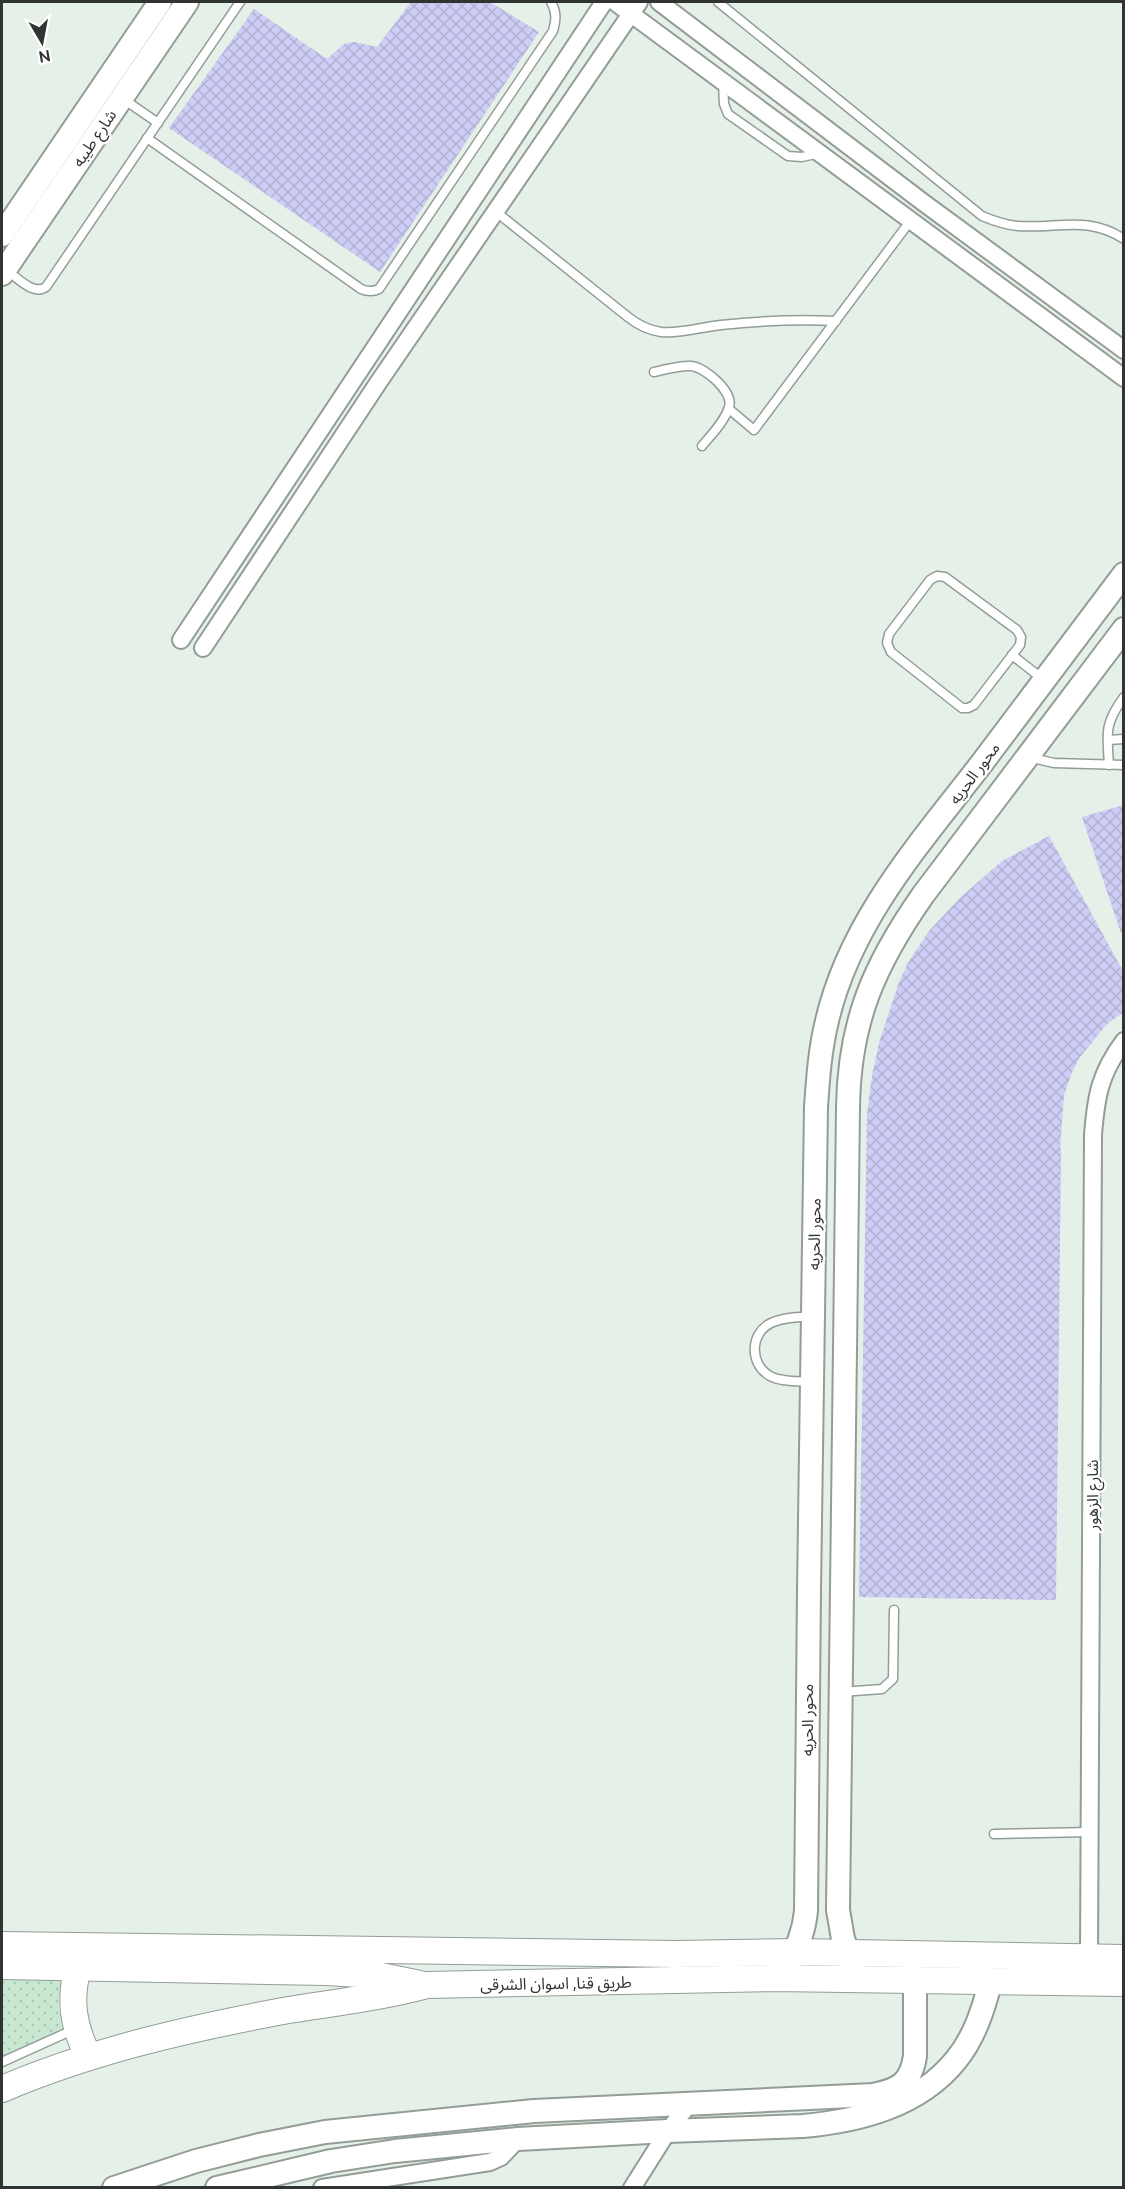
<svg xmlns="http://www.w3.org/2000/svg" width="1125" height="2189" font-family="Ubuntu,'Noto Sans Arabic',sans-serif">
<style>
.park{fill:url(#park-dots)}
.building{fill:url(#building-cross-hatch)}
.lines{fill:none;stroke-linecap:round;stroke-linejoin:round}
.lane-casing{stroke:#939d95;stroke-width:11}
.street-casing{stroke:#939d95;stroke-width:20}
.secondary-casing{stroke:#939d95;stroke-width:26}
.primary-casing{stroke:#939d95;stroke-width:28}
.lane{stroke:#fff;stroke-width:8}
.street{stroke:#fff;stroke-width:16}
.secondary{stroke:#fff;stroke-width:22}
.primary{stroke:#fff;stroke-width:26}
.labels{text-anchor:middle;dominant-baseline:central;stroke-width:4.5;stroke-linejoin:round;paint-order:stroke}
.street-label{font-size:16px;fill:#313532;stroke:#fff}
</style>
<defs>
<pattern id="park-dots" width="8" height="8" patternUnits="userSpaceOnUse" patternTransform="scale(1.5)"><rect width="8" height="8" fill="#c7e7d0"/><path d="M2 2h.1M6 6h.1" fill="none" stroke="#abc7b3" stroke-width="1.8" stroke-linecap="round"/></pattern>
<pattern id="building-cross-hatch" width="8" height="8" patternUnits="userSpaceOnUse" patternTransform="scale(1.5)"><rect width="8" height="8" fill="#cecdf6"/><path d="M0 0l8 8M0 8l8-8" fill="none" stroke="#b1b1d3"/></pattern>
</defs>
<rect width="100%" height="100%" fill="#e5f0e8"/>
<!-- park -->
<path class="park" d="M2 1974H58L64 1980C56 2000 58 2008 63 2028L2 2056Z"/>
<!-- building -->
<g class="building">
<polygon points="411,2 490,2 539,32 380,272 169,128 254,9 327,59 344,44 354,42 377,47"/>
<polygon points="1124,805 1124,932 1121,933 1082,817"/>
<polygon points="1049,836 1124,973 1124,1012 1107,1024 1080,1057 1073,1070 1064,1095 1060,1148 1061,1148 1056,1600 859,1597 867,1114 872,1076 879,1043 899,982 909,961 929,931 961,897 1002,861"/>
</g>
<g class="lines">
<defs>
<g id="lane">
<path d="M718 2 982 216C994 221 1005 225 1018 226 1057 229 1087 215 1124 239"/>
<polyline points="723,83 724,104 728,114 788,156 802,157 820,153"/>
<polyline points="122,98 158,123"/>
<path d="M147 138 361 289C368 292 373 292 379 289L553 31C556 20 557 12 551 2"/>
<path d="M495 211 628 317C638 325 648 330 661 332 680 334 701 327 721 325 759 321 797 319 836 321"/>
<path d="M6 270C17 277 33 296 46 287L240 2"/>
<path d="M654 372C665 370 679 365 691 366 705 367 734 392 729 407 725 421 711 435 702 446"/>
<polyline points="729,409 754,430 911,220"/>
<polygon points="937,576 945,577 1017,630 1021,637 1020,645 974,705 968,708 962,708 891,652 887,643 889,634 930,580"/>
<polyline points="1012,655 1044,680"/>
<polyline points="1108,740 1124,739"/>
<polyline points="1028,757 1054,763 1124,765"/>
<path d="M1109 765C1107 733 1104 724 1124 697"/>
<path d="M811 1382C798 1381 781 1382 770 1376 749 1364 750 1333 771 1323 783 1317 800 1317 813 1316"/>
<polyline points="841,1692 882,1689 893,1679 894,1610"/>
<polyline points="994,1834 1090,1832"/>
<polyline points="2,2062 75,2029"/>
</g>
<g id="street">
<polyline points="615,2 1124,378"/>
<polyline points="659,2 924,203 1124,350"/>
<polyline points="181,640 604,2"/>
<polyline points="203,648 378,383 639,2"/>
<path d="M1089 1957 1093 1135C1096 1096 1100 1073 1124 1041"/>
<polyline points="322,2188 490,2162 501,2157 518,2139"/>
<polyline points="632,2188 668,2131 689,2104"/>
</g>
<g id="secondary">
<polyline points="2,235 160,2"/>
<polyline points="2,274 187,2"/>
<path d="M786 1966C798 1948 804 1932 806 1911L809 1590 816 1107C818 1078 820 1049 827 1021 850 921 921 842 982 763 1029 700 1076 637 1124 574"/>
<path d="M854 1967 843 1939 838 1910 848 1108C849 1022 874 965 923 895L1124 629"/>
<path d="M114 2188 196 2161 259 2145 325 2132 534 2111 873 2095C899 2090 911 2083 915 2056V1979"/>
<path d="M217 2188 331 2161 395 2151 518 2139 668 2131 803 2126C859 2121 919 2106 956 2060 975 2037 984 2007 991 1980"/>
</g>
<g id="primary">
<polyline points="2,1945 677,1954 796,1952 1124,1958"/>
<polyline points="2,1966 326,1972 376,1975 420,1984"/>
<path d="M78 1967C69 2000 73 2027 89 2057"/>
<path d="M2 2089C91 2051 187 2029 283 2011 331 2003 379 1998 427 1985L775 1978 1124 1983"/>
</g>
</defs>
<!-- lane casing -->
<use href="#lane" class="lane-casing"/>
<!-- street casing -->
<use href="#street" class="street-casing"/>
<!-- secondary casing -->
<use href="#secondary" class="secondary-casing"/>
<!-- primary casing -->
<use href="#primary" class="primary-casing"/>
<!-- lane -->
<use href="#lane" class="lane"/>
<!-- street -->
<use href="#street" class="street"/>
<!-- secondary -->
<use href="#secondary" class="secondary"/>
<!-- primary -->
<use href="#primary" class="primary"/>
</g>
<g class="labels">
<!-- street labels -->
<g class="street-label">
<text transform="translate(94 138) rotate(-56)">شارع طيبه</text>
<text transform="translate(974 773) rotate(-53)">محور الحريه</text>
<text transform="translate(814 1234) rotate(-89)">محور الحريه</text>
<text transform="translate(1092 1495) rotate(-90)">شارع الزهور</text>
<text transform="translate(807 1720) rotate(-90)">محور الحريه</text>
<text transform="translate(556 1983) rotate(-1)">طريق قنا, اسوان الشرقى</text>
</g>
</g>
<!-- border -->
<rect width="1125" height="2189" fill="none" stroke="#313532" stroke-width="6"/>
<!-- north arrow -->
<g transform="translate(42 42) rotate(170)" stroke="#ffffff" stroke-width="4.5" paint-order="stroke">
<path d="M0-4.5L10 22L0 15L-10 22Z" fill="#313532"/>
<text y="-9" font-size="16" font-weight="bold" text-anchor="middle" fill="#313532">N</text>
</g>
</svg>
